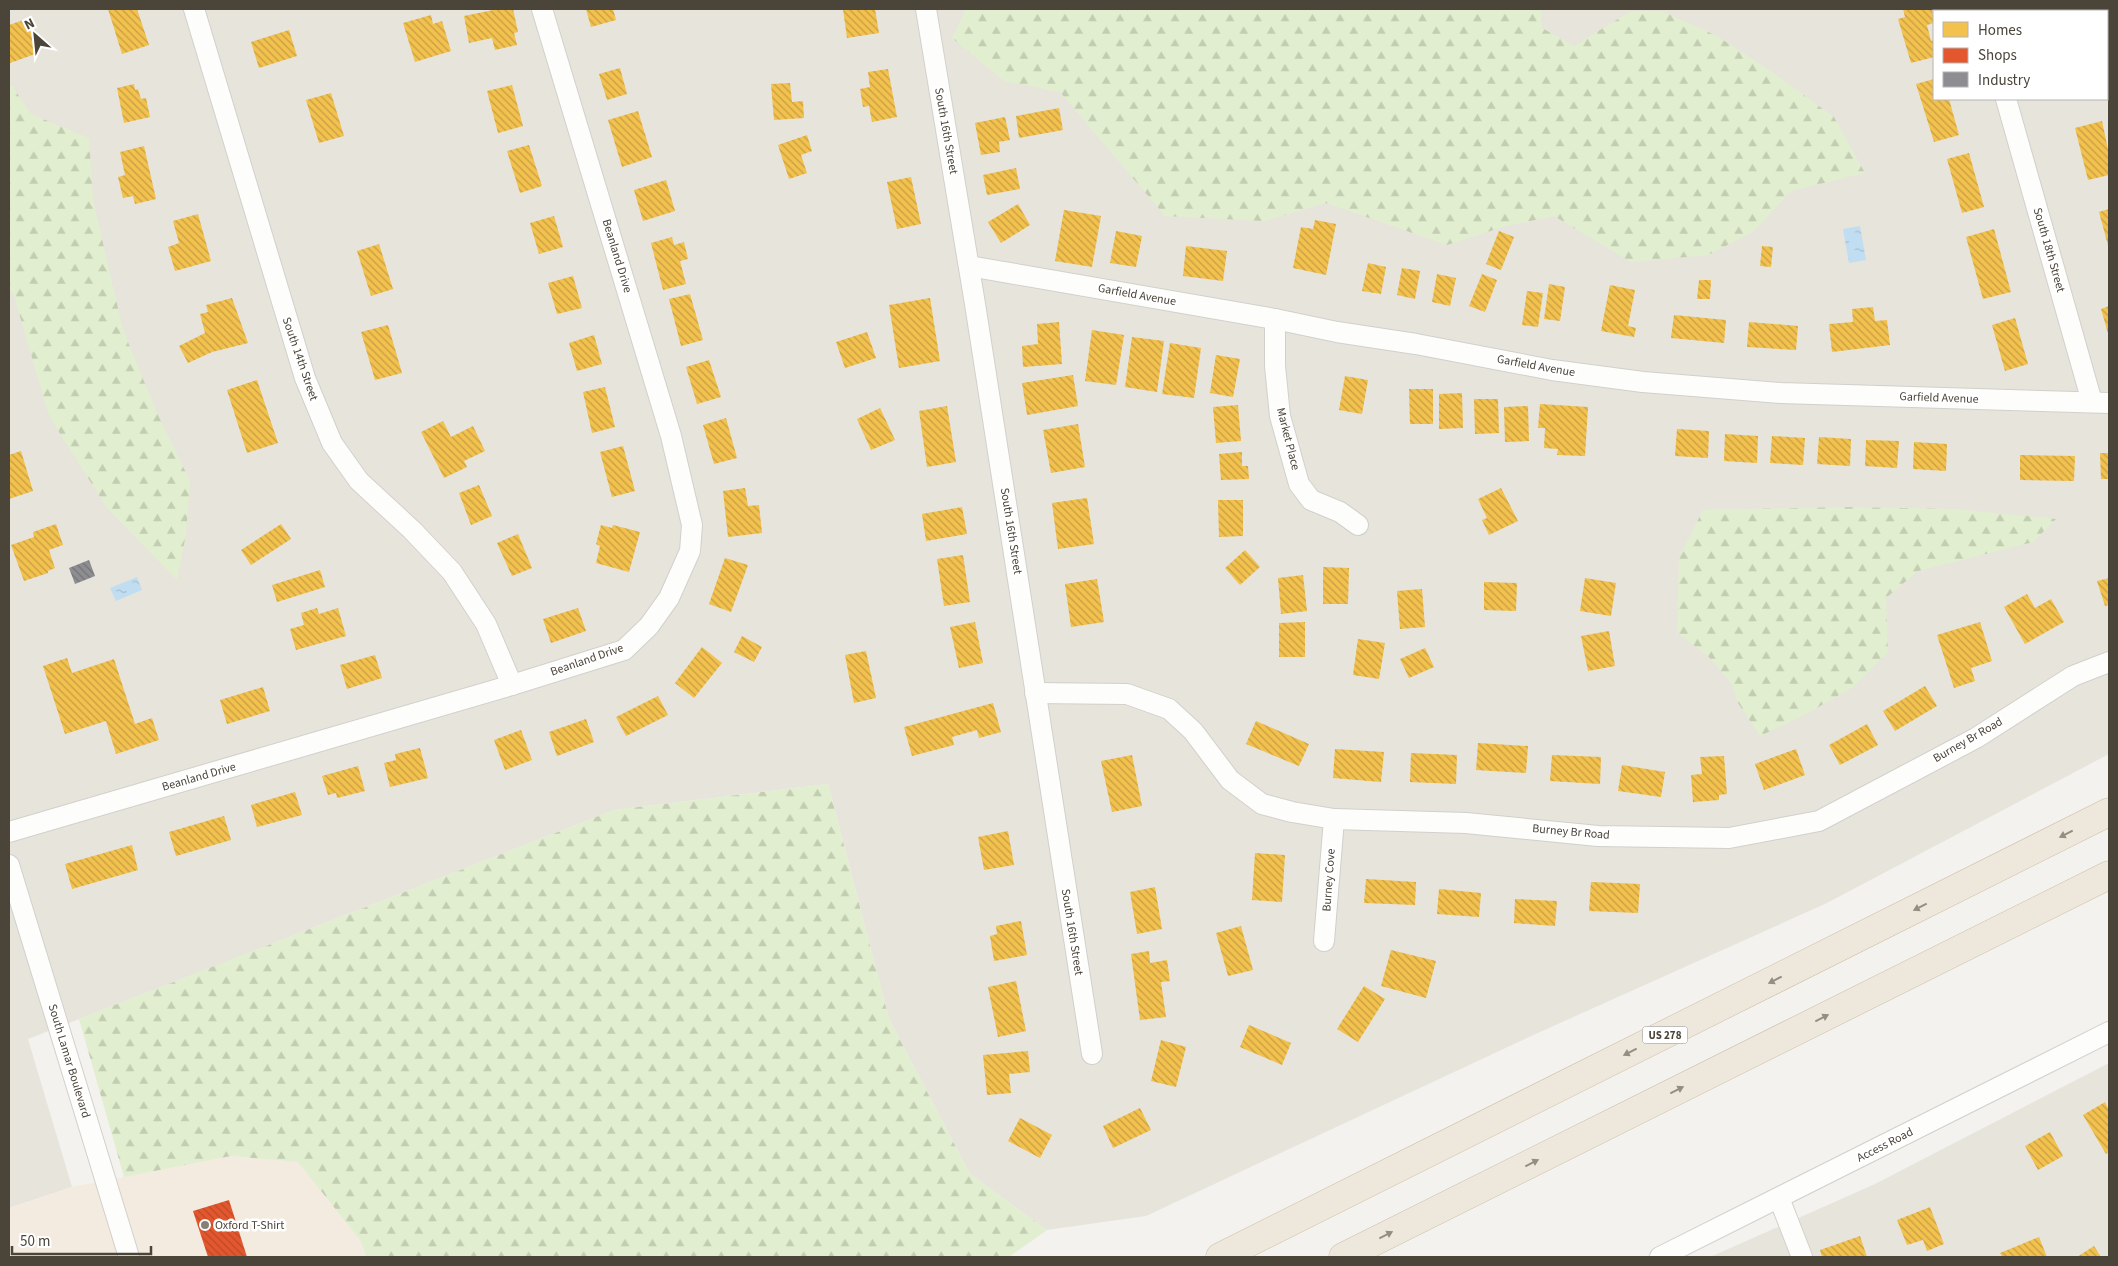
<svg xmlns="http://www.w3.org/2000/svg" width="2118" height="1266" font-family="'Source Sans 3',sans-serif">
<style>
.residential{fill:#e7e4dc;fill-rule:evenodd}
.commercial{fill:#f3ebdf}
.forest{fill:url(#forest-firs)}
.water{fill:url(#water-ripples)}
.homes{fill:url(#homes-back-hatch)}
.shops{fill:url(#shops-back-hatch)}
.industry{fill:url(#industry-back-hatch)}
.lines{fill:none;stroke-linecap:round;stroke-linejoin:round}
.minor-casing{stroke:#d2d0cb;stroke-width:22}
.highway-casing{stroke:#ccbfa9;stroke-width:29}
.minor{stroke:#fdfdfc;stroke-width:20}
.highway{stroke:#ede8db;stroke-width:28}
.oneway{fill:#948e82}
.poi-dot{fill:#868178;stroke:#fff;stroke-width:2}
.labels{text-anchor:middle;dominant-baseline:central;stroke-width:5;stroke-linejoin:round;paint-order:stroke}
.shield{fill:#fff;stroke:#817c74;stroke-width:1}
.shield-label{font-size:11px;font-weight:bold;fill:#4b4439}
.street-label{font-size:12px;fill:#4b4439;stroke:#fff}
.poi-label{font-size:12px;fill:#4b4439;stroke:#fff;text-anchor:start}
</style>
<defs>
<pattern id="forest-firs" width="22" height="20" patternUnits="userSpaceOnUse" patternTransform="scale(1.25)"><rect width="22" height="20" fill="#e1eecf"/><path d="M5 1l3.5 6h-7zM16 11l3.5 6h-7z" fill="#c3cdb2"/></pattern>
<pattern id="water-ripples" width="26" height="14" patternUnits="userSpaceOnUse" patternTransform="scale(1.25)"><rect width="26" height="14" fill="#c0ddf1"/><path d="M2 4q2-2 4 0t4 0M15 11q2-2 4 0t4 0" fill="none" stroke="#a6bfcf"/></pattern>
<pattern id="homes-back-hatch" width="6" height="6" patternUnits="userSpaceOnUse" patternTransform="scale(1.25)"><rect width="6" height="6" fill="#f2c14e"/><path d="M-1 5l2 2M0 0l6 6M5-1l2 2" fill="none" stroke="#c69e42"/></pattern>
<pattern id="shops-back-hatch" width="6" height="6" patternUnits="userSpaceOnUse" patternTransform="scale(1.25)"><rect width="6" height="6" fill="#e4572e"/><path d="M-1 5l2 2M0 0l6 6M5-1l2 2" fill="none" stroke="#bb4a28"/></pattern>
<pattern id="industry-back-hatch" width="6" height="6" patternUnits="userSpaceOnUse" patternTransform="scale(1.25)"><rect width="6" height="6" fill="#8d8d92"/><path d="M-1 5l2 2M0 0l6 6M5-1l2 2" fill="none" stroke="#757578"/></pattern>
</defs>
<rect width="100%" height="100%" fill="#f4f2ee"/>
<!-- residential -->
<g class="residential">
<path d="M9 9H2109V754L1827 903 1529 1037 1146 1216 1047 1230 970 1174 889 1019 828 784 614 810 28 1039 72 1187 9 1208ZM1934 11H2107V99H1934Z"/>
<polygon points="2109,1063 2109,1257 1710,1257 1875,1184"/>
</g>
<!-- commercial -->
<polygon class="commercial" points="231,1156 298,1162 360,1240 367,1257 9,1257 9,1208 72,1187"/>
<!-- forest -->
<g class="forest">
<polygon points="966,9 1541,9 1542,28 1574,46 1631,11 1662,11 1717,36 1772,72 1834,117 1865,173 1791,191 1753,232 1708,255 1631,262 1554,216 1506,226 1447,245 1326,203 1264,221 1165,216 1060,92 1004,81 952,38"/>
<polygon points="9,81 31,114 89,138 93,200 123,330 157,413 190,481 186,534 177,580 107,508 49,416 14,296 9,288"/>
<polygon points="1844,507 1955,509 2056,519 2033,542 1918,571 1886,598 1888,652 1853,687 1808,713 1760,736 1738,703 1731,683 1708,656 1677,633 1679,558 1703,510"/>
<polygon points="828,784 889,1019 970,1174 1047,1230 1009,1257 367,1257 360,1240 298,1162 231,1156 124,1177 79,1019 614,810"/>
</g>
<!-- water -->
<g class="water">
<polygon points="1860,226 1866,260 1849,263 1843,229"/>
<polygon points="137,577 142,590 116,601 110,588"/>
</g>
<!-- homes -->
<g class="homes">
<polygon points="108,9 137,9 149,45 122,54"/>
<polygon points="498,9 513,9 518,32 514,33 517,45 495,50 492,38 469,43 464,16"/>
<polygon points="586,9 613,9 616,20 591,27"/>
<polygon points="843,9 875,9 879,33 847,38"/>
<polygon points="1903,9 1932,9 1934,23 1927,25 1931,41 1934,40 1934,57 1911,63 1898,19 1905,17"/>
<polygon points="2044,9 2078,9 2079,11 2045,11"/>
<polygon points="431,15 433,24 442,21 451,51 415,62 403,23"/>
<polygon points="26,19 38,53 10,63 9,25"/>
<polygon points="289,30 297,56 259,68 251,42"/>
<polygon points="620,68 627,94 607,100 599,74"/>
<polygon points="888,69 897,117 872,122 869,106 863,107 860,89 870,87 868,72"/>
<polygon points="1934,79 1934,99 1949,99 1959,135 1934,142 1916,84"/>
<polygon points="790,83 792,102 803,101 804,118 774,120 771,84"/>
<polygon points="134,84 135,90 138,89 141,99 146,98 150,117 124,123 117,88"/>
<polygon points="512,85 523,126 498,133 487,91"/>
<polygon points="331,93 344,136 319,143 306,100"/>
<polygon points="1059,108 1063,130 1019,138 1016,116"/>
<polygon points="638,111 652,157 622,167 608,120"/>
<polygon points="1005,117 1010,140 999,142 1000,152 981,155 975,123"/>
<polygon points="2102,121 2109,154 2109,175 2088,180 2075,128"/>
<polygon points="807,135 812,151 801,155 807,173 789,179 778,145"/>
<polygon points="529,145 542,186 520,193 507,151"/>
<polygon points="144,146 156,199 135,204 133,196 123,198 118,177 125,175 120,152"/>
<polygon points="1969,153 1984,207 1962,213 1947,159"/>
<polygon points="1016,168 1020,189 987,195 983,175"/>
<polygon points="911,177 921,224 897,229 887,182"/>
<polygon points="666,180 675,211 643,221 634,190"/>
<polygon points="1018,204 1030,225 1001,243 988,222"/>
<polygon points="2109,209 2109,249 2099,212"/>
<polygon points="1064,210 1101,216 1092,267 1055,261"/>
<polygon points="198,214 211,261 175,271 168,247 179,243 173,221"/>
<polygon points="554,216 563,247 539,254 530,223"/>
<polygon points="1315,220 1336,224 1326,275 1293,268 1301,227 1313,229"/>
<polygon points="1994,229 2011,292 1983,299 1966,237"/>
<polygon points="1116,231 1142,236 1136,267 1110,263"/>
<polygon points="1499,231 1514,237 1501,270 1486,264"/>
<polygon points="672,237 674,245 684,242 688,259 680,261 686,284 663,290 651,243"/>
<polygon points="379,244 393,289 371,296 357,251"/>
<polygon points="1186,246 1227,251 1223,281 1183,276"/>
<polygon points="1762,246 1773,247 1771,267 1760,266"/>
<polygon points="1368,263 1386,267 1381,294 1362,291"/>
<polygon points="1402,268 1420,271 1415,299 1397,295"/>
<polygon points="1437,274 1456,278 1450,306 1432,302"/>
<polygon points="1482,274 1497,280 1485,312 1469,306"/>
<polygon points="573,276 582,308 557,314 548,283"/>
<polygon points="1699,280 1711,280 1710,299 1697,299"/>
<polygon points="1549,284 1565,287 1560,321 1544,319"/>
<polygon points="1610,285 1635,290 1628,326 1636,328 1634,337 1601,331"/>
<polygon points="1527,291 1543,293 1538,327 1522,325"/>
<polygon points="690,294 703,340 681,346 669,299"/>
<polygon points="232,298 248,343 212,352 188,363 179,346 205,333 200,314 208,312 206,305"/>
<polygon points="930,298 940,361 899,368 889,305"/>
<polygon points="2109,306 2109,337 2101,309"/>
<polygon points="1873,307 1875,321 1887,320 1890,345 1832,352 1829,324 1853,322 1852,309"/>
<polygon points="1674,315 1726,320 1724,343 1671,338"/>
<polygon points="2015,318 2028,364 2005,371 1992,325"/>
<polygon points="1059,322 1062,364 1023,367 1022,346 1038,344 1037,324"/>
<polygon points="1749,322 1798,326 1796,350 1747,347"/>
<polygon points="388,325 402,373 375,380 361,332"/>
<polygon points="1092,330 1124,335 1116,385 1085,381"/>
<polygon points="867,332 876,358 845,368 836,342"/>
<polygon points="594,335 602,364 577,371 569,343"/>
<polygon points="1132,337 1164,341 1157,392 1125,387"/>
<polygon points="1170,343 1201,348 1194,398 1162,394"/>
<polygon points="1216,355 1240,359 1233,397 1210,393"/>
<polygon points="709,360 721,397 697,404 686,367"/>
<polygon points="1073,375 1078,406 1027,415 1022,383"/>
<polygon points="1345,376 1368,380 1362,414 1339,410"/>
<polygon points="257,380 278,443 247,453 227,390"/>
<polygon points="605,387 615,427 592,433 583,392"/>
<polygon points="1409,389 1433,389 1433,424 1410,424"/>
<polygon points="1462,393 1463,428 1439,429 1439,394"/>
<polygon points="1474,399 1498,399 1499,433 1475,434"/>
<polygon points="1540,404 1588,407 1585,456 1557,455 1558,449 1544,448 1545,428 1538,428"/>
<polygon points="1238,405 1241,441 1216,443 1213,407"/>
<polygon points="947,406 956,462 927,467 919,411"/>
<polygon points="1528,406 1529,441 1505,442 1504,407"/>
<polygon points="880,408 895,440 871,450 857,419"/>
<polygon points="726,418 737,458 714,464 703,425"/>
<polygon points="443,421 451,437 473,426 485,451 464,461 467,467 444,478 421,432"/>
<polygon points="1078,424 1085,467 1051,473 1043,430"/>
<polygon points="1677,429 1709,431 1708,458 1675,456"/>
<polygon points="1725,434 1758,436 1757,463 1724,461"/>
<polygon points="1772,436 1805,438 1803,465 1770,463"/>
<polygon points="1819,437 1851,439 1850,466 1817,464"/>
<polygon points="1866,440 1899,441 1897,468 1865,466"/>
<polygon points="1914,442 1947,444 1946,471 1913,469"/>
<polygon points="623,446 635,491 612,497 600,452"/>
<polygon points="21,451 33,491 9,499 9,455"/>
<polygon points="1242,452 1242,466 1248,466 1249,479 1221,480 1219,454"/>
<polygon points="2100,453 2109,453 2109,479 2101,479"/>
<polygon points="2020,455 2075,456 2074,481 2020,480"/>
<polygon points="479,485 492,516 471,525 459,493"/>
<polygon points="745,488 748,506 759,505 762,533 728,537 723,491"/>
<polygon points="1501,488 1518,521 1489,535 1482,520 1487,518 1478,499"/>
<polygon points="1087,498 1094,544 1058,549 1052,503"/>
<polygon points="1218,500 1243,500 1243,536 1219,537"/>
<polygon points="962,507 967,534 926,541 922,514"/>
<polygon points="56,524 63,545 49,550 55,568 48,571 48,573 24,581 11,545 34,537 33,532"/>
<polygon points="281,524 291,539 251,565 241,550"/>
<polygon points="601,525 612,528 613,525 640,532 629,572 596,563 600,546 596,544"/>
<polygon points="518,534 532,568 512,576 497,543"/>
<polygon points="1245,550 1260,567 1240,585 1225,568"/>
<polygon points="963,555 970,602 944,606 937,559"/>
<polygon points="725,558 748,565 731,612 709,604"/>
<polygon points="1323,567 1349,568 1348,604 1323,604"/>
<polygon points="320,570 325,587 277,602 272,585"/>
<polygon points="1303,575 1307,611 1281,614 1278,578"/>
<polygon points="1585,578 1616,583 1611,616 1580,611"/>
<polygon points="2109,578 2109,605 2105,606 2097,581"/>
<polygon points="1097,579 1104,622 1071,627 1065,584"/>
<polygon points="1484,582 1517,583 1516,611 1484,610"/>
<polygon points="1422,589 1425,627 1400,629 1397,591"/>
<polygon points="2027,594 2035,608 2051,599 2064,622 2025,644 2004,607"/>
<polygon points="317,608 319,614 338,608 346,636 296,650 290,629 304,625 301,613"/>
<polygon points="578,608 586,631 551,643 543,619"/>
<polygon points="975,622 983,663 959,668 950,627"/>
<polygon points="1305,622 1305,657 1279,657 1279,623"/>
<polygon points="1980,622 1992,661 1971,668 1975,681 1954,688 1937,635"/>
<polygon points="1609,631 1615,666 1588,671 1581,636"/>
<polygon points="742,636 762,647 754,662 734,652"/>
<polygon points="1358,639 1385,643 1379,679 1353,675"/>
<polygon points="702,647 722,663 694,698 675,683"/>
<polygon points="1425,648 1434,667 1409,678 1400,659"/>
<polygon points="866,651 876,698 854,703 845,655"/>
<polygon points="375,655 382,678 347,689 340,665"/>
<polygon points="67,658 72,673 114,659 135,724 152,718 159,740 116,754 106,721 65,734 43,666"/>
<polygon points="1925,686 1937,706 1895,731 1883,711"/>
<polygon points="263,687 270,711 227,724 220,700"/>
<polygon points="658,696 668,715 626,736 616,717"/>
<polygon points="993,703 1001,732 979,738 977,730 952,737 954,745 912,756 904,727"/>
<polygon points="586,719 594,742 557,756 549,732"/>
<polygon points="1256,721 1309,744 1299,766 1246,744"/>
<polygon points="1867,724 1878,745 1840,765 1829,745"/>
<polygon points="521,730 532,760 505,770 494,740"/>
<polygon points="1478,743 1528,746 1526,773 1476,770"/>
<polygon points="420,748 428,778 390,787 384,763 396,760 395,754"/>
<polygon points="1335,749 1384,752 1381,782 1333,778"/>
<polygon points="1796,749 1805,775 1764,790 1755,764"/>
<polygon points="1411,753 1457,755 1456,784 1410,782"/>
<polygon points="1132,755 1142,806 1112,812 1101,761"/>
<polygon points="1552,755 1601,757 1600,784 1550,781"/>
<polygon points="1724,756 1727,794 1719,795 1719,800 1693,802 1691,775 1702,774 1700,757"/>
<polygon points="1622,765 1665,772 1661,797 1618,791"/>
<polygon points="358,766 365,791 337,798 336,793 328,795 322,776"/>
<polygon points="295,792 302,815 257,827 251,805"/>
<polygon points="224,816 231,840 176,856 169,832"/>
<polygon points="1008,831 1014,865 984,870 978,837"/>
<polygon points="132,845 138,870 72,889 65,864"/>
<polygon points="1255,853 1285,855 1282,902 1252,900"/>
<polygon points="1366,879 1416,882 1415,905 1364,903"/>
<polygon points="1591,882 1640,884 1638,913 1589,911"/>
<polygon points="1155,887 1162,929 1137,934 1130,892"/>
<polygon points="1439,889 1481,893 1479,917 1437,914"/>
<polygon points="1515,899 1557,901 1555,926 1514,923"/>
<polygon points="1021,921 1027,955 994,961 990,936 997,934 996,926"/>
<polygon points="1241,926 1253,970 1228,976 1216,933"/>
<polygon points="1391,950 1436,961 1426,998 1381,986"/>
<polygon points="1149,951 1150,963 1167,960 1170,981 1161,982 1166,1017 1140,1020 1131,954"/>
<polygon points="1016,981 1026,1031 998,1037 988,987"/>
<polygon points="1364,986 1385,999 1358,1042 1337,1029"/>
<polygon points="1249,1025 1291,1043 1282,1065 1240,1047"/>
<polygon points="1161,1040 1186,1047 1176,1087 1151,1081"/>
<polygon points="1028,1051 1030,1072 1009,1074 1011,1093 987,1095 983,1055"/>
<polygon points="2105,1102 2109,1110 2109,1152 2106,1154 2083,1115"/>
<polygon points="1140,1108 1151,1130 1113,1148 1103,1126"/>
<polygon points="1020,1118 1052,1135 1040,1158 1008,1141"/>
<polygon points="2050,1132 2063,1156 2038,1170 2025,1146"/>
<polygon points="1930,1207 1944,1244 1927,1251 1923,1240 1907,1245 1897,1220"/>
<polygon points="1860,1236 1867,1257 1822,1257 1820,1250"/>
<polygon points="2039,1237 2047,1257 2002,1257 2000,1253"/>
<polygon points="2094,1246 2101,1257 2077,1257"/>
</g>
<!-- shops -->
<polygon class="shops" points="229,1200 247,1257 208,1257 193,1211"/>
<!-- industry -->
<polygon class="industry" points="89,560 95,576 75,584 69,568"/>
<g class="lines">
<defs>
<g id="minor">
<polyline points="194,9 305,378 332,443 359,481 412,530 452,572 486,624 512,685"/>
<polyline points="926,9 975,304 1092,1054"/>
<polyline points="1980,9 1981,11"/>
<polyline points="2006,99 2092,402"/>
<polyline points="969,266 1275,319 1337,332 1416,344 1552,370 1643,382 1781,393 2109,403"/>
<polyline points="1275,319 1275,366 1280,416 1299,484 1311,500 1340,512 1358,525"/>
<polyline points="1035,693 1127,694 1169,709 1193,731 1230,780 1262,804 1292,812 1334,819 1466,823 1598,836 1729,838 1819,821 1976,738 2073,676 2109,662"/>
<polyline points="9,832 512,685 624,650 649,626 669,598 690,551 692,525 671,436 542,9"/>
<polyline points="9,865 129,1257"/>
<polyline points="1324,941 1334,819"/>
<polyline points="1779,1198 1802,1257"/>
<polyline points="1660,1257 2109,1032"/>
</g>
<g id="highway">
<polyline points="1220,1257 2109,812"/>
<polyline points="1343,1257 2109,875"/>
</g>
</defs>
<!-- minor casing -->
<use href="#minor" class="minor-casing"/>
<!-- highway casing -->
<use href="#highway" class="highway-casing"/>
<!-- minor -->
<use href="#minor" class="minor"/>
<!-- highway -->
<use href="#highway" class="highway"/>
</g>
<!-- one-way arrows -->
<defs><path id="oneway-solid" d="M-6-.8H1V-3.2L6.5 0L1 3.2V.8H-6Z" transform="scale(1.25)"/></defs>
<g class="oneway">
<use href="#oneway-solid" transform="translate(2066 834) rotate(153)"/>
<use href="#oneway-solid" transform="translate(1920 907) rotate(153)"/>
<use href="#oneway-solid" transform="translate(1775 980) rotate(153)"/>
<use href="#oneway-solid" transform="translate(1822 1018) rotate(-27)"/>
<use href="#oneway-solid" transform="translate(1630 1052) rotate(153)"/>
<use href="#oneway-solid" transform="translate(1677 1090) rotate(-27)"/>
<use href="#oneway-solid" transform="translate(1532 1163) rotate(-27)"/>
<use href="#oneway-solid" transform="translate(1386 1235) rotate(-27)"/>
</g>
<!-- markers -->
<circle class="poi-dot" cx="205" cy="1225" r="5"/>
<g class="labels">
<!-- shield labels -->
<rect class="shield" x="1642.5" y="1026.5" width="45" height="17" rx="4"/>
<g class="shield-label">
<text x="1665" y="1035">US 278</text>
</g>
<!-- street labels -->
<g class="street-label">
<text transform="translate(946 131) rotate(80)">South 16th Street</text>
<text transform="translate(2049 250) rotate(74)">South 18th Street</text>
<text transform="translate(617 256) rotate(73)">Beanland Drive</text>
<text transform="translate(1137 295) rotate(10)">Garfield Avenue</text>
<text transform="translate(300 359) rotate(71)">South 14th Street</text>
<text transform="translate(1536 366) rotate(10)">Garfield Avenue</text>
<text transform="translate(1939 398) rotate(2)">Garfield Avenue</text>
<text transform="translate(1288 439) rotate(76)">Market Place</text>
<text transform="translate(1011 531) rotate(81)">South 16th Street</text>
<text transform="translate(587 660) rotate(-19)">Beanland Drive</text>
<text transform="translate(1968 740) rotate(-30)">Burney Br Road</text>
<text transform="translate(199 777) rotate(-16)">Beanland Drive</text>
<text transform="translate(1571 832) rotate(5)">Burney Br Road</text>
<text transform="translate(1329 880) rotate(-86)">Burney Cove</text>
<text transform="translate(1072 932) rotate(81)">South 16th Street</text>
<text transform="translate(69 1061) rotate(73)">South Lamar Boulevard</text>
<text transform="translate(1885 1145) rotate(-27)">Access Road</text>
</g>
<!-- poi labels -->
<g class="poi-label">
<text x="215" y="1225">Oxford T-Shirt</text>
</g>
</g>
<!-- border -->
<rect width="2118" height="1266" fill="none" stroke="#4b4439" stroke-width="20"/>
<!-- legend -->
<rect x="1933" y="10" width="175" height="90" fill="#ffffff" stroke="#b7b4b0"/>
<rect x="1943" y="22" width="25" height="15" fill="#f2c14e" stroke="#b7b4b0"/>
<text x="1978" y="35" font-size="15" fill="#4b4439">Homes</text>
<rect x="1943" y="48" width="25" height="15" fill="#e4572e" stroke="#b7b4b0"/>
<text x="1978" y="60" font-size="15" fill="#4b4439">Shops</text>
<rect x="1943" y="72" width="25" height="15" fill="#8d8d92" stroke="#b7b4b0"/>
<text x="1978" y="85" font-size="15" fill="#4b4439">Industry</text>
<!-- north arrow -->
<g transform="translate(35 35) rotate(333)" stroke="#ffffff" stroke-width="4" paint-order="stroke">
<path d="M0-4L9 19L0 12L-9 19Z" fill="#4b4439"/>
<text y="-8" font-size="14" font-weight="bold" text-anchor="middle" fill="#4b4439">N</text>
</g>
<!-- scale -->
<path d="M12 1246v8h139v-8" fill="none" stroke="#4b4439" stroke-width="2.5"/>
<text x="20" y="1246" font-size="15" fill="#4b4439" stroke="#ffffff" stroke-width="4" paint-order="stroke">50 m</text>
</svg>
